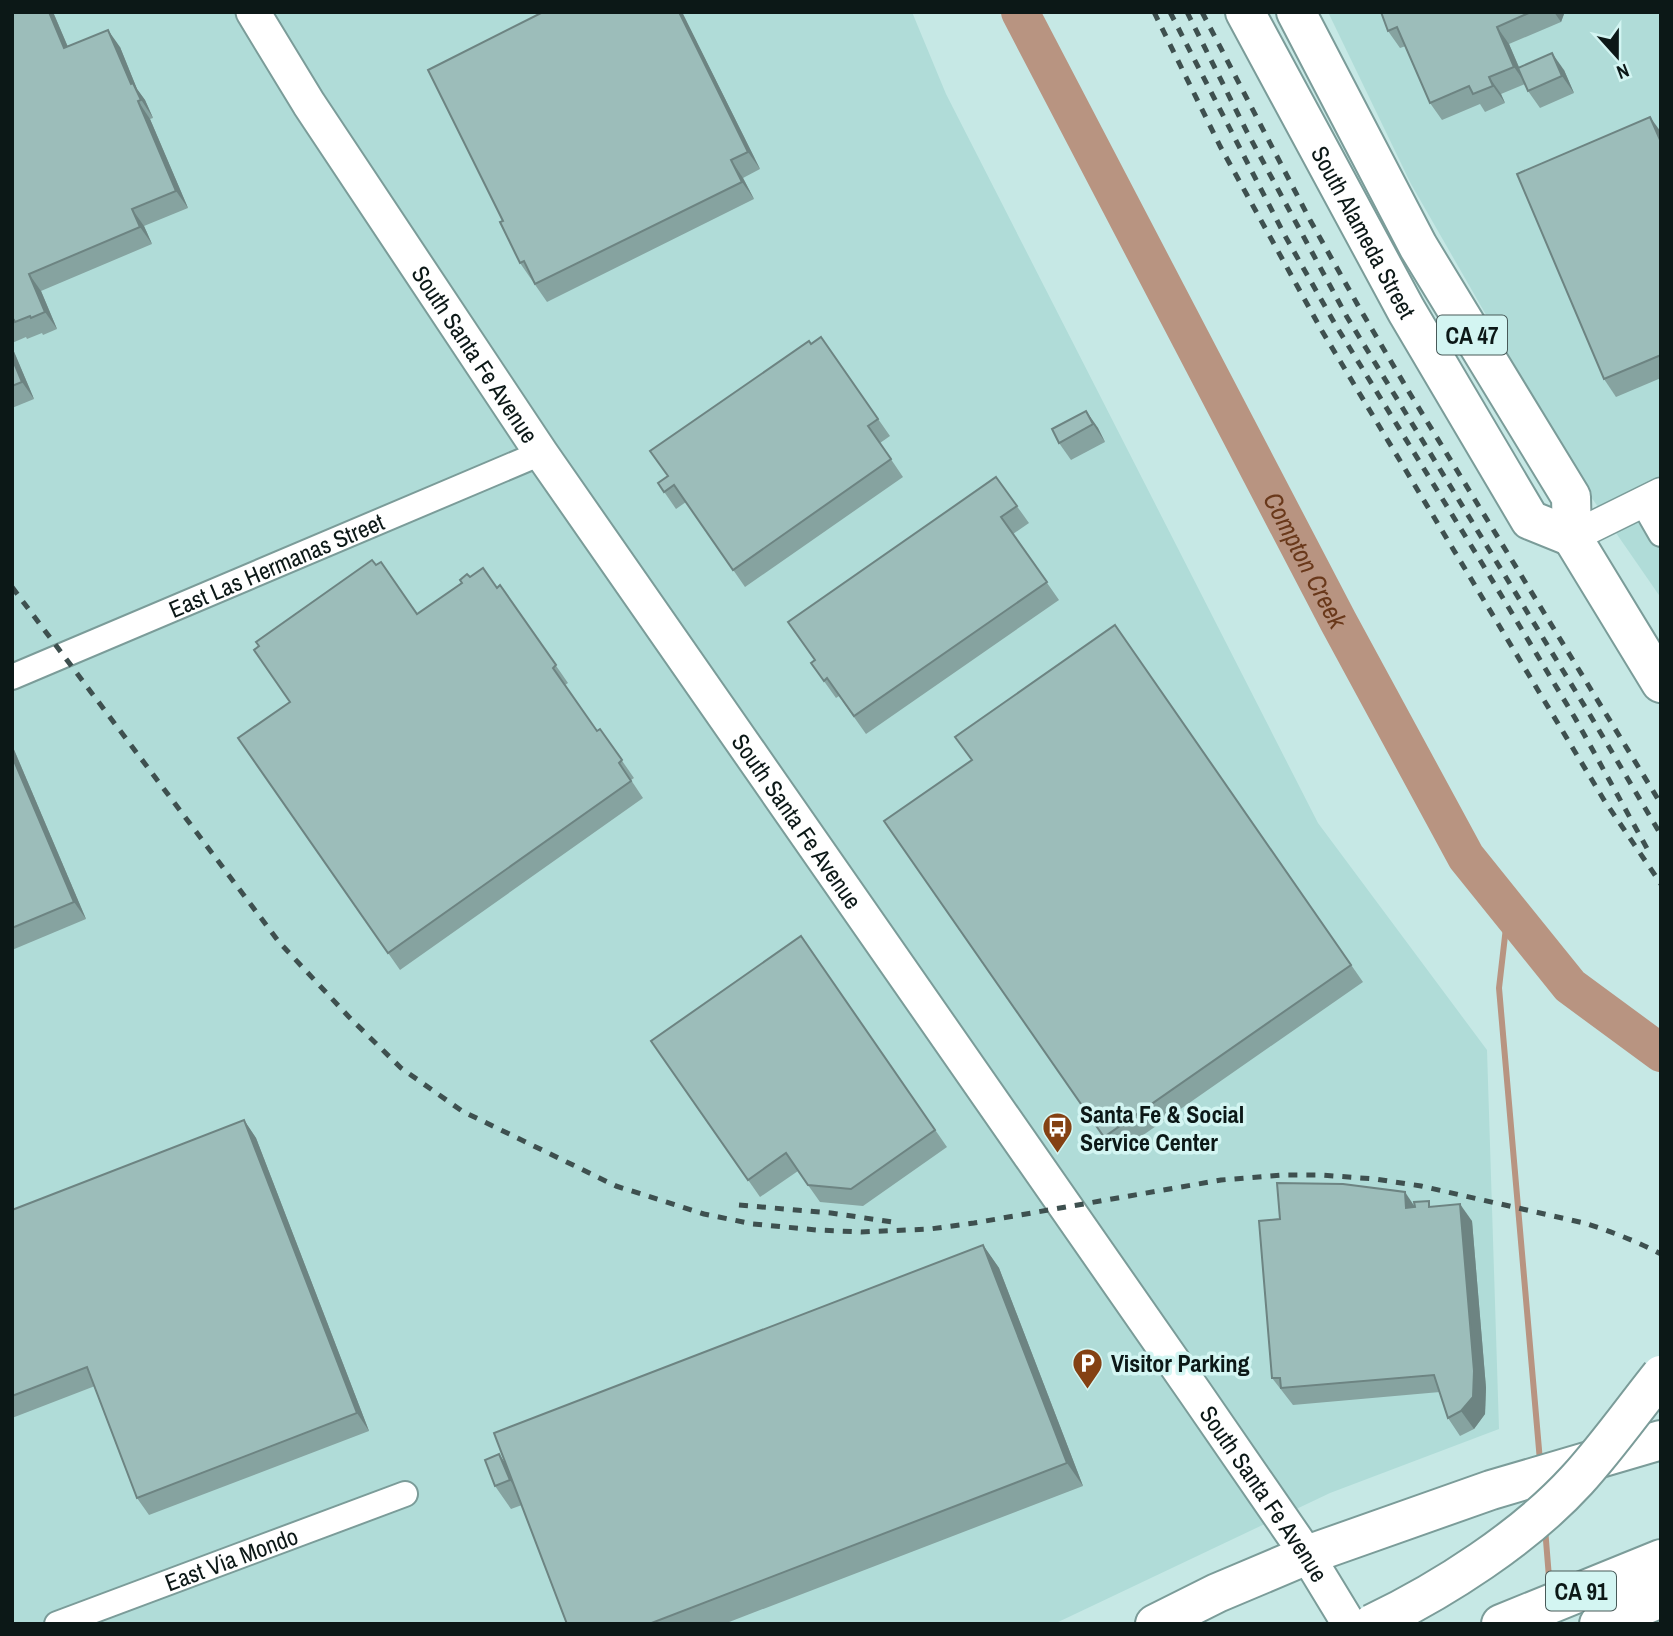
<svg xmlns="http://www.w3.org/2000/svg" width="1673" height="1636" font-family="'Archivo Narrow',sans-serif">
<style>
.built{fill:#b0dcd8}
.lines{fill:none;stroke-linecap:round;stroke-linejoin:round}
.stream{stroke:#b89481;stroke-width:6}
.river{stroke:#b89481;stroke-width:38}
.minor-casing{stroke:#7b9c99;stroke-width:28}
.tertiary-casing{stroke:#7b9c99;stroke-width:33}
.secondary-casing{stroke:#7b9c99;stroke-width:37}
.primary-casing{stroke:#7b9c99;stroke-width:42}
.motorway-casing{stroke:#7b9c99;stroke-width:42}
.minor{stroke:#fff;stroke-width:24}
.tertiary{stroke:#fff;stroke-width:30}
.secondary{stroke:#fff;stroke-width:33}
.primary{stroke:#fff;stroke-width:38}
.motorway{stroke:#fff;stroke-width:38}
.rail{stroke:#3e504f;stroke-width:5;stroke-dasharray:9 9;stroke-linecap:butt}
.motorway-bridge-casing{stroke:#7b9c99;stroke-width:42;stroke-linecap:butt}
.motorway-bridge{stroke:#fff;stroke-width:38}
.wall{fill:#86a3a0}
.shaded-wall{fill:#6d8482}
.building{fill:#9cbdba;stroke:#6d8482;stroke-width:2}
.labels{text-anchor:middle;dominant-baseline:central;stroke-width:7;stroke-linejoin:round;paint-order:stroke}
.shield{fill:#d3f5f2;stroke:#485a59;stroke-width:2}
.shield-label{font-size:23px;font-weight:bold;fill:#0c1817}
.street-label{font-size:24px;fill:#0c1817;stroke:#d3f5f2}
.poi-label{font-size:24px;font-weight:bold;fill:#0c1817;stroke:#d3f5f2;text-anchor:start}
.water-label{font-size:26px;font-style:italic;fill:#69381a;stroke:#d3f5f2}
</style>
<rect width="100%" height="100%" fill="#c6e8e5"/>
<!-- built -->
<g class="built">
<polygon points="12,12 912,12 946,94 1318,823 1487,1050 1499,1429 1330,1493 1054,1624 12,1624"/>
<polygon points="1328,12 1661,12 1661,598 1587,491 1411,184"/>
</g>
<g class="lines">
<!-- stream -->
<g class="stream">
<polyline points="1508,910 1499,988 1540,1461"/>
<polyline points="1545,1528 1550,1590"/>
</g>
<!-- river -->
<path class="river" id="s1" d="M1020 12 1338 621 1466 857 1570 986 1661 1053"/>
<defs>
<g id="minor">
<polyline points="1642,501 1661,534"/>
<path id="s2" d="M12 677 541 453"/>
<path id="s3" d="M57 1624 405 1494"/>
</g>
<polyline id="tertiary" points="1572,537 1661,493"/>
<g id="secondary">
<path id="s4" d="M253 12 309 104 541 453 1196 1394 1307 1555 1349 1624"/>
</g>
<g id="primary">
<path id="s5" d="M1245 12 1406 310 1530 520 1572 537"/>
<polyline points="1296,12 1418,246 1571,497 1572,537 1661,683"/>
</g>
<g id="motorway">
<polyline points="1155,1624 1217,1593 1307,1555 1491,1490 1661,1440"/>
<polyline points="1501,1624 1661,1559"/>
<polyline points="1599,1624 1661,1598"/>
</g>
</defs>
<!-- minor casing -->
<use href="#minor" class="minor-casing"/>
<!-- tertiary casing -->
<use href="#tertiary" class="tertiary-casing"/>
<!-- secondary casing -->
<use href="#secondary" class="secondary-casing"/>
<!-- primary casing -->
<use href="#primary" class="primary-casing"/>
<!-- motorway casing -->
<use href="#motorway" class="motorway-casing"/>
<!-- minor -->
<use href="#minor" class="minor"/>
<!-- tertiary -->
<use href="#tertiary" class="tertiary"/>
<!-- secondary -->
<use href="#secondary" class="secondary"/>
<!-- primary -->
<use href="#primary" class="primary"/>
<!-- motorway -->
<use href="#motorway" class="motorway"/>
<!-- rail -->
<g class="rail">
<polyline points="1154,12 1220,146 1322,331 1604,800 1661,884"/>
<polyline points="1170,12 1284,234 1335,324 1483,565 1575,718 1649,852"/>
<polyline points="1187,12 1247,132 1347,317 1587,710 1661,835"/>
<polyline points="1202,12 1310,220 1360,309 1409,392 1661,804"/>
<path d="M12 587 279 942 349 1017 401 1068 462 1111 616 1186 704 1214 753 1224 817 1230 861 1232 930 1229 974 1223 1221 1180 1282 1175H1321L1375 1179 1421 1186 1584 1223C1610 1231 1636 1241 1661 1254"/>
<polyline points="739,1205 831,1213 899,1223"/>
</g>
<defs>
<path id="motorway-bridge" d="M1372 1624C1443 1590 1524 1538 1577 1480 1607 1447 1633 1410 1661 1375"/>
</defs>
<!-- motorway-bridge casing -->
<use href="#motorway-bridge" class="motorway-bridge-casing"/>
<!-- motorway-bridge -->
<use href="#motorway-bridge" class="motorway-bridge"/>
</g>
<!-- wall -->
<g class="wall">
<polygon points="12,12 53,12 68,47 120,47 137,89 145,100 153,118 150,119 188,208 144,226 152,244 41,291 57,329 43,335 42,333 27,339 26,337 12,343"/>
<polygon points="682,12 760,169 743,178 754,199 547,302 520,263 503,221"/>
<polygon points="1381,12 1563,12 1564,14 1561,22 1509,44 1519,67 1564,70 1574,93 1540,108 1528,91 1525,84 1501,94 1505,103 1485,112 1480,104 1442,120 1430,103 1406,46 1400,48 1388,31"/>
<polygon points="1661,132 1661,378 1616,397 1604,379"/>
<polygon points="821,337 890,436 880,443 903,477 745,587 686,502 676,509 658,483 668,476 811,344"/>
<polygon points="12,347 34,399 12,408"/>
<polygon points="1086,411 1098,428 1105,442 1071,460 1059,443"/>
<polygon points="996,477 1029,523 1013,534 1059,600 866,734 839,696 836,698 811,663 815,660"/>
<polygon points="470,577 497,587 500,585 568,683 565,685 597,731 600,729 634,778 631,780 643,798 400,970 238,738"/>
<polygon points="1115,625 1363,982 1116,1154 884,821 972,760"/>
<polygon points="12,745 86,919 12,950"/>
<polygon points="801,936 947,1147 863,1206 820,1202 798,1171 760,1197 651,1041"/>
<polygon points="244,1120 256,1138 369,1431 149,1515 137,1498 95,1386 12,1418 12,1210"/>
<polygon points="1433,1206 1472,1221 1486,1388 1485,1414 1474,1429 1460,1436 1448,1418 1440,1392 1293,1405 1272,1378 1280,1219 1415,1207"/>
<polygon points="983,1245 999,1268 1083,1486 724,1624 567,1624 522,1505 511,1509 495,1486 505,1463"/>
</g>
<!-- shaded-wall -->
<g class="shaded-wall">
<polygon points="49,12 53,12 76,66 64,48"/>
<polygon points="679,12 682,12 760,169 748,152"/>
<polygon points="1554,12 1563,12 1564,14 1561,22"/>
<polygon points="1497,27 1509,44 1526,84 1514,67"/>
<polygon points="108,30 120,47 137,89 145,100 153,118 131,84"/>
<polygon points="1552,53 1564,70 1574,93 1562,76"/>
<polygon points="1489,77 1501,94 1505,103 1493,86"/>
<polygon points="138,101 150,119 188,208 176,191"/>
<polygon points="1650,117 1661,132 1661,142"/>
<polygon points="731,160 743,178 754,199 742,182"/>
<polygon points="132,209 144,226 152,244 140,227"/>
<polygon points="29,274 41,291 57,329 45,312"/>
<polygon points="12,347 34,399 22,382 12,358"/>
<polygon points="1086,411 1098,428 1105,442 1093,424"/>
<polygon points="12,745 86,919 74,902 12,756"/>
<polygon points="244,1120 256,1138 369,1431 357,1413"/>
<polygon points="1405,1192 1417,1210 1406,1208"/>
<polygon points="1460,1204 1472,1221 1486,1388 1485,1414 1474,1429 1461,1411"/>
<polygon points="983,1245 999,1268 1083,1486 1067,1463"/>
<polygon points="499,1454 515,1477 526,1503 510,1480"/>
</g>
<!-- building -->
<g class="building">
<polygon points="12,12 49,12 64,48 108,30 131,84 133,83 141,100 138,101 176,191 132,209 140,227 29,274 45,312 31,318 30,316 15,322 14,320 12,321"/>
<polygon points="543,12 679,12 748,152 731,160 742,182 535,284 524,261 520,263 500,222 503,221 428,70"/>
<polygon points="1381,12 1531,12 1497,27 1514,67 1489,77 1493,86 1473,94 1469,86 1430,103 1397,27 1388,31"/>
<polygon points="1552,53 1562,76 1528,91 1518,68"/>
<polygon points="1650,117 1661,142 1661,355 1604,379 1517,174"/>
<polygon points="821,337 878,419 868,426 891,459 733,570 674,485 664,492 658,483 668,476 650,451 809,341 811,344"/>
<polygon points="12,358 22,382 12,386"/>
<polygon points="1086,411 1093,424 1059,443 1052,429"/>
<polygon points="996,477 1017,506 1001,517 1047,582 854,716 827,678 824,681 811,663 815,660 788,622"/>
<polygon points="372,560 376,565 381,562 417,614 462,583 460,580 467,574 470,577 483,568 497,588 500,585 556,665 553,668 597,731 600,729 622,760 619,763 631,781 388,953 238,738 290,702 254,650 259,646 256,642"/>
<polygon points="1115,625 1351,965 1104,1137 884,821 972,760 955,737"/>
<polygon points="12,756 74,902 12,928"/>
<polygon points="801,936 935,1130 851,1189 808,1185 786,1153 748,1180 651,1041"/>
<polygon points="244,1120 357,1413 137,1498 87,1367 12,1396 12,1210"/>
<polygon points="1277,1183 1343,1184 1405,1192 1406,1208 1415,1207 1414,1202 1429,1201 1429,1207 1460,1204 1474,1371 1473,1397 1461,1411 1448,1418 1434,1375 1281,1388 1280,1378 1272,1378 1259,1221 1280,1219"/>
<polygon points="983,1245 1067,1463 649,1624 567,1624 494,1433"/>
<polygon points="499,1454 510,1480 495,1486 485,1460"/>
</g>
<!-- icons -->
<defs>
<symbol id="bus-pin" viewBox="-11 -11 22 30"><path d="M0 17L-7.5 6A9.5 9.5 0 1 1 7.5 6Z" fill="#844113" stroke="#d3f5f2"/><path d="M-5-6H5V4H4V6H2V4H-2V6H-4V4H-5ZM-3.5-4V0h7V-4ZM-3.5 1.2v1.5H-2V1.2ZM2 1.2v1.5H3.5V1.2Z" fill="#fff"/></symbol>
<symbol id="parking-pin" viewBox="-11 -11 22 30"><path d="M0 17L-7.5 6A9.5 9.5 0 1 1 7.5 6Z" fill="#844113" stroke="#d3f5f2"/><path d="M-3.5-5.5H1a3.5 3.5 0 0 1 0 7H-1V5.5H-3.5ZM-1-3.4V-.6H.8a1.4 1.4 0 0 0 0-2.8Z" fill="#fff"/></symbol>
</defs>
<g fill-rule="evenodd">
<use href="#bus-pin" x="1040" y="1110" width="35" height="47"/>
<use href="#parking-pin" x="1070" y="1346" width="35" height="47"/>
</g>
<g class="labels">
<!-- shield labels -->
<g class="shield">
<rect x="1437" y="315.5" width="70" height="39" rx="5"/>
<rect x="1546" y="1571.5" width="70" height="39" rx="5"/>
</g>
<g class="shield-label">
<text x="1472" y="335">CA 47</text>
<text x="1581" y="1591">CA 91</text>
</g>
<!-- street labels -->
<g class="street-label">
<text stroke="none"><textPath href="#s5" startOffset="250">South Alameda Street</textPath></text>
<text stroke="none"><textPath href="#s4" startOffset="408">South Santa Fe Avenue</textPath></text>
<text stroke="none"><textPath href="#s2" startOffset="287">East Las Hermanas Street</textPath></text>
<text stroke="none"><textPath href="#s4" startOffset="975">South Santa Fe Avenue</textPath></text>
<text stroke="none"><textPath href="#s4" startOffset="1794">South Santa Fe Avenue</textPath></text>
<text stroke="none"><textPath href="#s3" startOffset="186">East Via Mondo</textPath></text>
</g>
<!-- poi labels -->
<g class="poi-label">
<text x="1080" y="1114">Santa Fe &amp; Social<tspan x="1080" dy="28">Service Center</tspan></text>
<text x="1111" y="1363">Visitor Parking</text>
</g>
<!-- water labels -->
<g class="water-label">
<text stroke="none"><textPath href="#s1" startOffset="618">Compton Creek</textPath></text>
</g>
</g>
<!-- border -->
<rect width="1673" height="1636" fill="none" stroke="#0c1817" stroke-width="28"/>
<!-- north arrow -->
<g transform="translate(1617 56) rotate(159)" stroke="#d3f5f2" stroke-width="5" paint-order="stroke">
<path d="M0-5L12 26L0 18L-12 26Z" fill="#0c1817"/>
<text y="-10" font-size="19" font-weight="bold" text-anchor="middle" fill="#0c1817">N</text>
</g>
</svg>
